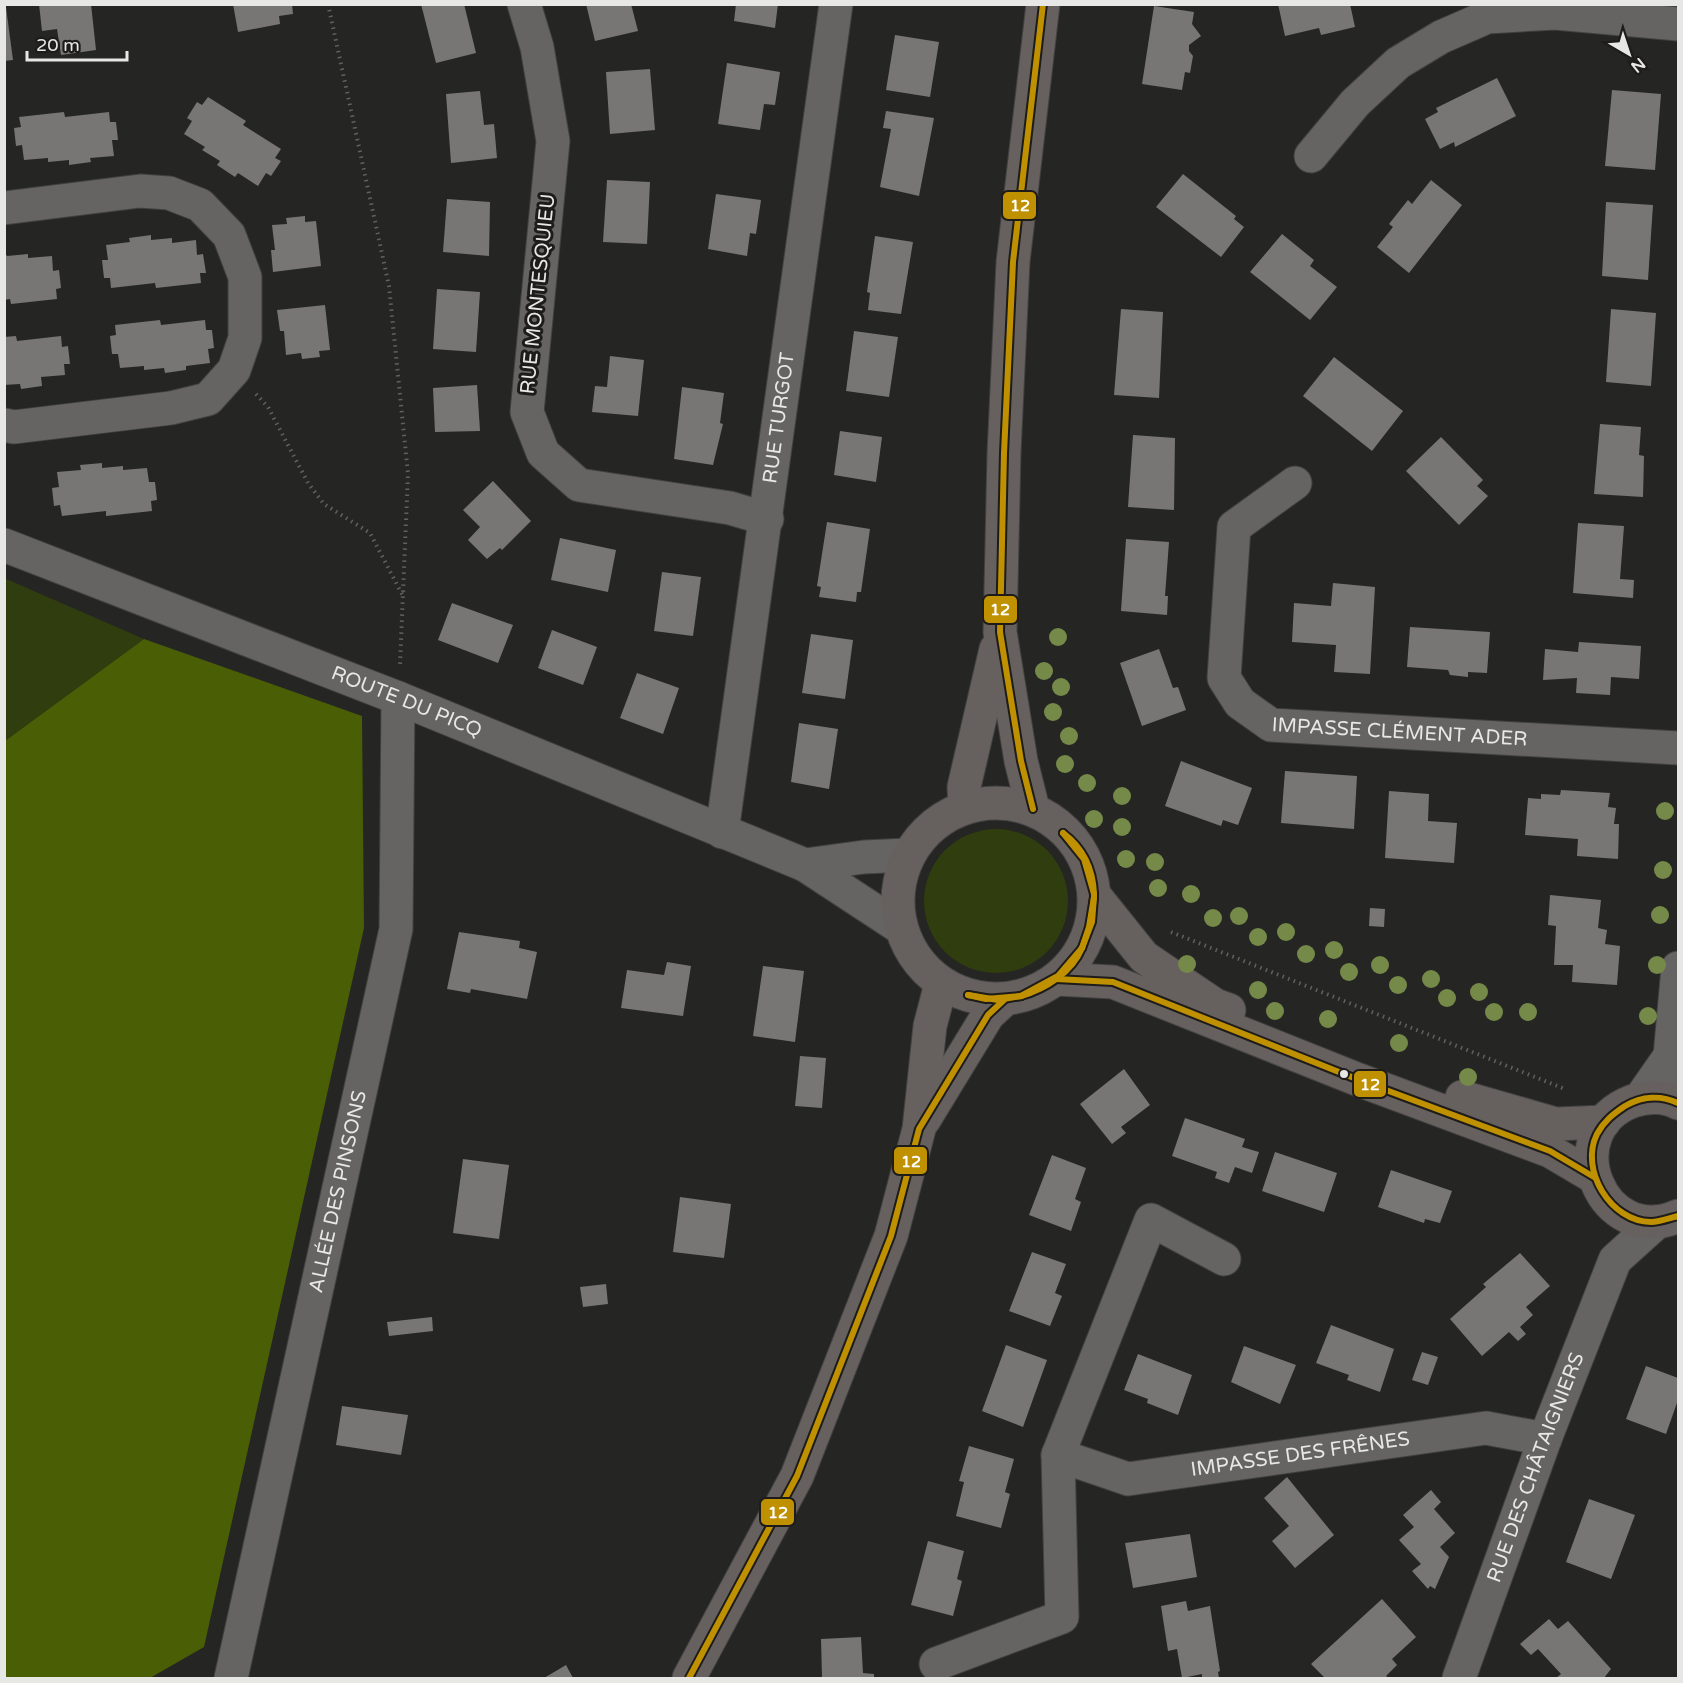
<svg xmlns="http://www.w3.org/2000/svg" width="1683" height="1683" font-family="'Varela Round',sans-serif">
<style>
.green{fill:#303d0e}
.forest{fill:#4a5e05}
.building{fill:#777675}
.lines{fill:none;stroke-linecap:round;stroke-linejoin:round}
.minor-casing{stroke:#414140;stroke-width:35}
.major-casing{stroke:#414140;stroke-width:35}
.path{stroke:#616160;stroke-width:4;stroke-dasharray:1.5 4.5;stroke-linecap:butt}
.minor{stroke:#656463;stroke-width:33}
.major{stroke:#66605f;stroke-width:33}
.bus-1-casing{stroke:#1d1c1a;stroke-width:10}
.bus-1{stroke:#bf9000;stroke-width:6}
.tree{fill:#758948}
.bus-dot{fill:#e7e7e5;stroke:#1d1c1a;stroke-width:2}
.labels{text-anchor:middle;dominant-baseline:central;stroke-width:6;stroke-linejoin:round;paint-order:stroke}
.street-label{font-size:20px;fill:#e7e7e5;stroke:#1d1c1a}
.line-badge{stroke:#1d1c1a;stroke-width:2}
.badge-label{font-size:16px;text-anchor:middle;font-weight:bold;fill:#fff}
</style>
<rect width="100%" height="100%" fill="#252524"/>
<!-- green -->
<g class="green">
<polygon points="4,578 144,639 5,741 4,741"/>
<circle cx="996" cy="901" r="72"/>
</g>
<!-- forest -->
<polygon class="forest" points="144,639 362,716 364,928 204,1647 150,1678 5,1678 5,741"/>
<!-- building -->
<g class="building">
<polygon points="39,4 91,4 96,50 61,55 57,29 42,31"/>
<polygon points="233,4 292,4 293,14 279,16 280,24 238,32"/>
<polygon points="421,4 464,4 476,53 436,63"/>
<polygon points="586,4 631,4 638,31 595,41"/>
<polygon points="736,4 778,4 775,28 734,21"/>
<polygon points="1278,4 1350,4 1355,27 1321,35 1319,28 1285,36"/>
<polygon points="1154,6 1194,12 1192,24 1201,36 1189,45 1189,51 1193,56 1190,73 1185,72 1182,90 1142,84"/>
<polygon points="6,7 13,60 4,61 4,8"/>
<polygon points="895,35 939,42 930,97 886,90"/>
<polygon points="727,63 780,72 775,105 764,104 760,130 718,124"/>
<polygon points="650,69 655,130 610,134 606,72"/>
<polygon points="1497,78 1516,116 1455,147 1454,142 1440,149 1425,119 1438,112 1436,108"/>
<polygon points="1612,90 1661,94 1655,170 1605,166"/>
<polygon points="480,91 484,125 494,124 497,158 451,163 446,94"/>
<polygon points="208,97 246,121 243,125 281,149 275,158 281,161 271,176 266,173 258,186 238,173 235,177 217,165 220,161 202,150 205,147 184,134 192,121 187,118 197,102 202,105"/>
<polygon points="886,111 934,118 919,196 880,187 891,129 883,128"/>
<polygon points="64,112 65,117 109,112 110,122 116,122 118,140 112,140 114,156 90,158 91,162 69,165 69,160 48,162 48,158 24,160 22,145 16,146 14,128 21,127 19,117"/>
<polygon points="1183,174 1236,216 1234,219 1244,227 1221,257 1156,207"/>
<polygon points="607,180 650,182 647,244 603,242"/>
<polygon points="1431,180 1462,205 1409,273 1377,247 1393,227 1389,224 1408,200 1412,204"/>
<polygon points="716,194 761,200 756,234 750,233 747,256 708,249"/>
<polygon points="447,199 490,202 489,256 443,252"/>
<polygon points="1606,202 1653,205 1648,280 1602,276"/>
<polygon points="305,216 305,222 316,221 321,266 273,272 271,250 275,250 272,225 287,224 286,218"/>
<polygon points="1282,234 1314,260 1310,266 1337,287 1310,320 1250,272"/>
<polygon points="151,235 151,240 172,238 172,243 196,240 197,255 203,254 206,273 200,273 201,283 156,288 155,283 111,288 110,278 104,278 102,260 108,260 106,245 130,242 129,238"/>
<polygon points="875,236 913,242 901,314 868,310 870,293 867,292"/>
<polygon points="4,252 7,256 28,254 28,258 52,256 53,271 59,270 61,288 56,289 57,299 11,304 10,299 4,300"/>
<polygon points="437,289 480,292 476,352 433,349"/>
<polygon points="325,305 330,350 319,351 320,357 302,359 301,353 286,355 284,331 280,331 277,310"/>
<polygon points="1121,309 1163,312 1159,398 1114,395"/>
<polygon points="1611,309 1656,313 1651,386 1606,382"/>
<polygon points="160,320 161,325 205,320 206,330 212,330 214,348 208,349 210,363 186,366 186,370 165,373 164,368 144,370 144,366 120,368 118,354 112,354 110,336 116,335 115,325"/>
<polygon points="854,331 898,337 889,397 846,391"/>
<polygon points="16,336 17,341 61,336 62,347 68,346 70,364 64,364 65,375 41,377 42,386 21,389 20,384 4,385 4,337"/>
<polygon points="610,356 644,360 638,416 592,412 595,386 607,387"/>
<polygon points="1334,357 1403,411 1372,451 1303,396"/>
<polygon points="477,385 480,431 435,432 433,388"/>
<polygon points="682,387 724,393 720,423 723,424 713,465 674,459"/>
<polygon points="1600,424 1641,427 1639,455 1644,456 1643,497 1594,494"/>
<polygon points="840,431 882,437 876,482 834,475"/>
<polygon points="1133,435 1175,438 1174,510 1128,507"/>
<polygon points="1441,437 1483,480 1477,486 1488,496 1459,525 1406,471"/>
<polygon points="102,463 102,468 123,466 123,470 147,468 149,482 155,482 157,500 151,501 152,511 106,516 106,511 62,516 60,505 54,506 52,488 59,487 57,472 81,470 80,465"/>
<polygon points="493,481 531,521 502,550 500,548 487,559 468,540 480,527 463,510"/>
<polygon points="827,522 870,529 861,592 857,592 856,602 819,597 821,587 817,586"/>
<polygon points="1578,523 1624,526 1620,579 1634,580 1633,598 1573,593"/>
<polygon points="560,538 616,550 608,592 551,580"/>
<polygon points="1126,539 1169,542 1165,596 1168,596 1167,615 1121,611"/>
<polygon points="662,572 701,577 693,636 654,631"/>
<polygon points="1333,583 1375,587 1370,674 1334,672 1336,645 1292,642 1294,603 1331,606"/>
<polygon points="452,603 513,625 498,663 438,640"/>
<polygon points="1410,627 1490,632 1487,673 1468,672 1468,677 1450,675 1448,670 1407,667"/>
<polygon points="552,630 597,647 583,685 538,668"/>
<polygon points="811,634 853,640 845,699 802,693"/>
<polygon points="1579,642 1641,646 1639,679 1611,677 1610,695 1576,693 1577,678 1543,680 1545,649 1578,652"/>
<polygon points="1159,649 1173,688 1178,687 1186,710 1142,726 1120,663"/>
<polygon points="637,673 679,688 663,734 620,718"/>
<polygon points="799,723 838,729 829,789 791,782"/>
<polygon points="1181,761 1252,788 1238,825 1223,820 1221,826 1165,806"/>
<polygon points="1285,771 1357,776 1354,829 1281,823"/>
<polygon points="1561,790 1610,793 1608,807 1616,808 1614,824 1619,824 1618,859 1577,856 1578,839 1525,835 1528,798 1541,799 1541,794 1560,795"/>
<polygon points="1389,791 1429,794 1428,821 1457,823 1454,863 1385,858"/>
<polygon points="1550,895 1601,900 1598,928 1607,930 1605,944 1620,946 1617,985 1572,982 1573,965 1554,965 1556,926 1548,925"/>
<polygon points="1370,908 1385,909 1384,927 1369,926"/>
<polygon points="459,932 520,941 519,948 537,952 527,999 471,989 470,993 447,989"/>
<polygon points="667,962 691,966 683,1016 621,1008 627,970 664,975"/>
<polygon points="763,966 804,971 795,1042 753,1036"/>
<polygon points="800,1056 826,1058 822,1108 795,1106"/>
<polygon points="1124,1069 1150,1105 1121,1127 1126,1133 1112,1144 1080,1104"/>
<polygon points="1185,1118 1245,1139 1242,1147 1259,1152 1252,1173 1235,1167 1229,1183 1215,1178 1217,1172 1172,1156"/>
<polygon points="1275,1152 1337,1173 1324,1212 1262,1191"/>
<polygon points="1052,1155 1086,1168 1075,1199 1081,1202 1071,1231 1029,1215"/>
<polygon points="463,1159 509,1165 499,1239 453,1233"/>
<polygon points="1391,1170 1452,1191 1440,1223 1425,1219 1424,1223 1378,1207"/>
<polygon points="680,1197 731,1204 724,1258 673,1252"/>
<polygon points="1032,1252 1066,1264 1055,1293 1062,1296 1050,1326 1009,1311"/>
<polygon points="1520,1253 1550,1286 1526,1307 1533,1315 1520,1327 1526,1334 1518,1341 1509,1332 1482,1356 1450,1319 1486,1287 1483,1284"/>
<polygon points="606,1284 608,1304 583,1307 580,1287"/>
<polygon points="432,1317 433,1331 389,1336 387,1322"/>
<polygon points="1331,1325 1394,1349 1380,1392 1347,1380 1349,1375 1316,1363"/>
<polygon points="1006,1345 1047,1360 1023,1427 982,1411"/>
<polygon points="1244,1346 1296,1365 1280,1404 1231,1382"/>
<polygon points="1422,1352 1438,1357 1428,1385 1412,1380"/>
<polygon points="1138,1354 1192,1375 1178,1415 1147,1403 1148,1399 1124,1390"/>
<polygon points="1646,1366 1678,1378 1678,1400 1666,1434 1626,1419"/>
<polygon points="342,1406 408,1415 401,1455 336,1445"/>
<polygon points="969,1446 1014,1459 1005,1492 1010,1494 1001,1528 956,1516 964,1482 959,1481"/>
<polygon points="1287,1477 1334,1535 1295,1568 1272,1541 1289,1526 1264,1498"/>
<polygon points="1431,1490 1441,1502 1434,1509 1455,1533 1440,1547 1449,1557 1435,1589 1430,1586 1428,1589 1412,1571 1421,1564 1399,1540 1414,1527 1403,1515"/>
<polygon points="1589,1499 1635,1515 1611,1579 1566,1562"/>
<polygon points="1190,1534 1197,1577 1133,1588 1125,1543"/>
<polygon points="928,1541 964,1551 957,1579 962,1581 953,1616 911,1605"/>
<polygon points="1382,1599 1416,1637 1392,1659 1397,1665 1386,1676 1389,1678 1325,1678 1311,1664"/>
<polygon points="1186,1601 1188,1611 1210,1606 1220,1671 1218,1672 1219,1678 1202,1678 1202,1674 1182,1678 1177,1649 1168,1651 1161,1606"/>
<polygon points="1549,1619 1558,1629 1568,1621 1611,1669 1604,1678 1556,1678 1561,1674 1538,1649 1531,1655 1520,1644"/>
<polygon points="861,1637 863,1673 874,1674 874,1678 822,1678 821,1639"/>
<polygon points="566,1665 573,1678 544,1678"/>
</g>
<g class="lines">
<defs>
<g id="minor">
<polyline points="524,4 537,47 553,141 527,412 543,453 579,485 730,508 767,519"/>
<polyline points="1311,156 1355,103 1398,63 1441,37 1487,17 1555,13 1678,24"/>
<polyline points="4,208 140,191 169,193 200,205 229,235 245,277 245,338 234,370 208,399 171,408 14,427 4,425"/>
<path id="s1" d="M1295 483 1234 527 1224 678 1240 703 1271 725 1678 748"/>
<path id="s2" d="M4 545 398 698 805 865 901 928"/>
<path id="s3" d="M722 832 836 4"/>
<polyline points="805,865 864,857 908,855"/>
<polyline points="1670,1056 1678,968"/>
<polyline points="1640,1099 1670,1056 1678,1079"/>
<path id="s4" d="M1058 1455 1128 1479 1486 1428 1545 1439"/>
<polyline points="936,1664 1062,1617 1058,1455 1151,1220 1224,1259"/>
<path id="s5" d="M231 1678 396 929 398 698"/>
<path id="s6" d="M1459 1678 1545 1439 1615 1260 1657 1222"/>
</g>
<g id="major">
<circle cx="996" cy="901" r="98"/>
<polyline points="965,807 964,787 996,649"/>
<polyline points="1033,809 1021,761 1000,632 1004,453 1013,262 1043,4"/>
<polyline points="1095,896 1144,957 1215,1005 1229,1010"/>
<polyline points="1056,979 1113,982 1359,1080 1550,1151 1594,1177"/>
<polyline points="1462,1097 1556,1124 1604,1122"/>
<path d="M1678 1103C1665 1096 1647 1096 1633 1101 1553 1131 1602 1250 1678 1216"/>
<polyline points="924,1120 988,1015 1004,1000"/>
<polyline points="689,1678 797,1476 891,1236 919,1129 930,1026 941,984"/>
</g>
</defs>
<!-- minor casing -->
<use href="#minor" class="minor-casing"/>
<!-- major casing -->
<use href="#major" class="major-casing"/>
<!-- path -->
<g class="path">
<polyline points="328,4 389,286 408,474 400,665"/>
<polyline points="256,394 268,407 308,483 324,504 370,533 404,598"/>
<polyline points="1171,932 1565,1089"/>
</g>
<!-- minor -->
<use href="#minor" class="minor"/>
<!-- major -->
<use href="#major" class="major"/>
<defs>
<g id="bus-1">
<polyline points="1033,809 1021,761 1000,632 1004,453 1013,262 1043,4"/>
<path d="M1063 833C1083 848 1093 869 1094 894"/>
<polyline points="1063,833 1084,859 1094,894"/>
<polyline points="1082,948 1089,927 1094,897"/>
<polyline points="1082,948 1092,922 1094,897"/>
<polyline points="1056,979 1113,982 1359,1080 1550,1151 1594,1177"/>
<polyline points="968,995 986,999 1021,996"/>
<polyline points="968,995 998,1000 1021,996"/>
<polyline points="1021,996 1058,976 1082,948"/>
<path d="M1021 996C1046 989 1072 972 1082 948"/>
<path d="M1678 1103C1661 1095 1642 1096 1625 1106 1613 1114 1604 1121 1597 1134 1579 1170 1611 1222 1651 1222 1659 1222 1670 1218 1678 1216"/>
<polyline points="689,1678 797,1476 891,1236 919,1129 988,1015 1004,1000"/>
</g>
</defs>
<!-- bus-1 casing -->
<use href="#bus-1" class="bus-1-casing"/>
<!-- bus-1 -->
<use href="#bus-1" class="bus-1"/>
</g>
<!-- trees -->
<g class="tree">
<circle cx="1058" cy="637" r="9"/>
<circle cx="1044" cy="671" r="9"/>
<circle cx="1061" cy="687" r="9"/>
<circle cx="1053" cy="712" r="9"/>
<circle cx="1069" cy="736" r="9"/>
<circle cx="1065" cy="764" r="9"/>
<circle cx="1087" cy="783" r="9"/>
<circle cx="1122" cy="796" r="9"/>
<circle cx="1665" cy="811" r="9"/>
<circle cx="1094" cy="819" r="9"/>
<circle cx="1122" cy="827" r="9"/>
<circle cx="1126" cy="859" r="9"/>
<circle cx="1155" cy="862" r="9"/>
<circle cx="1663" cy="870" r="9"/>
<circle cx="1158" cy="888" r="9"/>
<circle cx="1191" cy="894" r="9"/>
<circle cx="1660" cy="915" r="9"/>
<circle cx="1239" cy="916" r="9"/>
<circle cx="1213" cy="918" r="9"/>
<circle cx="1286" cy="932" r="9"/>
<circle cx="1258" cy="937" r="9"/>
<circle cx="1334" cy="950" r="9"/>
<circle cx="1306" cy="954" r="9"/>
<circle cx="1187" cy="964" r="9"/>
<circle cx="1380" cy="965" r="9"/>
<circle cx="1657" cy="965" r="9"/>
<circle cx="1349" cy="972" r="9"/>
<circle cx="1431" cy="979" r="9"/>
<circle cx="1398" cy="985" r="9"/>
<circle cx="1258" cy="990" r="9"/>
<circle cx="1479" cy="992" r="9"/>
<circle cx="1447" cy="998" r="9"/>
<circle cx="1275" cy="1011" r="9"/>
<circle cx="1494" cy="1012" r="9"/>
<circle cx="1528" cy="1012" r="9"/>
<circle cx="1648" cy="1016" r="9"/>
<circle cx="1328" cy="1019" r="9"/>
<circle cx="1399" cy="1043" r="9"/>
<circle cx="1468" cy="1077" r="9"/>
</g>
<!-- markers -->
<circle class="bus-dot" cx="1344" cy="1074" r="5"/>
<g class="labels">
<!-- street labels -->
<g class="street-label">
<text transform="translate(538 294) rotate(-84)">RUE MONTESQUIEU</text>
<text stroke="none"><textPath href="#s3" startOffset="418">RUE TURGOT</textPath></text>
<text stroke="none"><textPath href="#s2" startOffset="432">ROUTE DU PICQ</textPath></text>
<text stroke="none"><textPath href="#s1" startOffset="423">IMPASSE CLÉMENT ADER</textPath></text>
<text stroke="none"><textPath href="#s5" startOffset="498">ALLÉE DES PINSONS</textPath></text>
<text stroke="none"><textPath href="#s4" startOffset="248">IMPASSE DES FRÊNES</textPath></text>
<text stroke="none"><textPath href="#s6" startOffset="224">RUE DES CHÂTAIGNIERS</textPath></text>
</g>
</g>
<g class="line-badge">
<rect x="1002" y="191" width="35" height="29" rx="6" fill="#bf9000"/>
<rect x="983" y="595" width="35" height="29" rx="6" fill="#bf9000"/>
<rect x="1353" y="1070" width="34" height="28" rx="6" fill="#bf9000"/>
<rect x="893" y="1146" width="35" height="29" rx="6" fill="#bf9000"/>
<rect x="760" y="1498" width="35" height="28" rx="6" fill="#bf9000"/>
</g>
<g class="badge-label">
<text x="1020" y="211">12</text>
<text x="1000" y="615">12</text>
<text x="1370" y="1090">12</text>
<text x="911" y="1167">12</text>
<text x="778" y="1518">12</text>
</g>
<!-- border -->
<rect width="1683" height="1683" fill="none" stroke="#e7e7e5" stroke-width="12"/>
<!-- north arrow -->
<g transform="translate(1629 54) rotate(141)" stroke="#1d1c1a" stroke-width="4.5" paint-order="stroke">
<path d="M0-4.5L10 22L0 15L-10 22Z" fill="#e7e7e5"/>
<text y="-9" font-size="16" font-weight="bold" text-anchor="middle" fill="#e7e7e5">N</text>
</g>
<!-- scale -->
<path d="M27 51v9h100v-9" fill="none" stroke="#e7e7e5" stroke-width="3"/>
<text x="36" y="51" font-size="18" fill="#e7e7e5" stroke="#1d1c1a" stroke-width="4.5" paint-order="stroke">20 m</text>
</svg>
